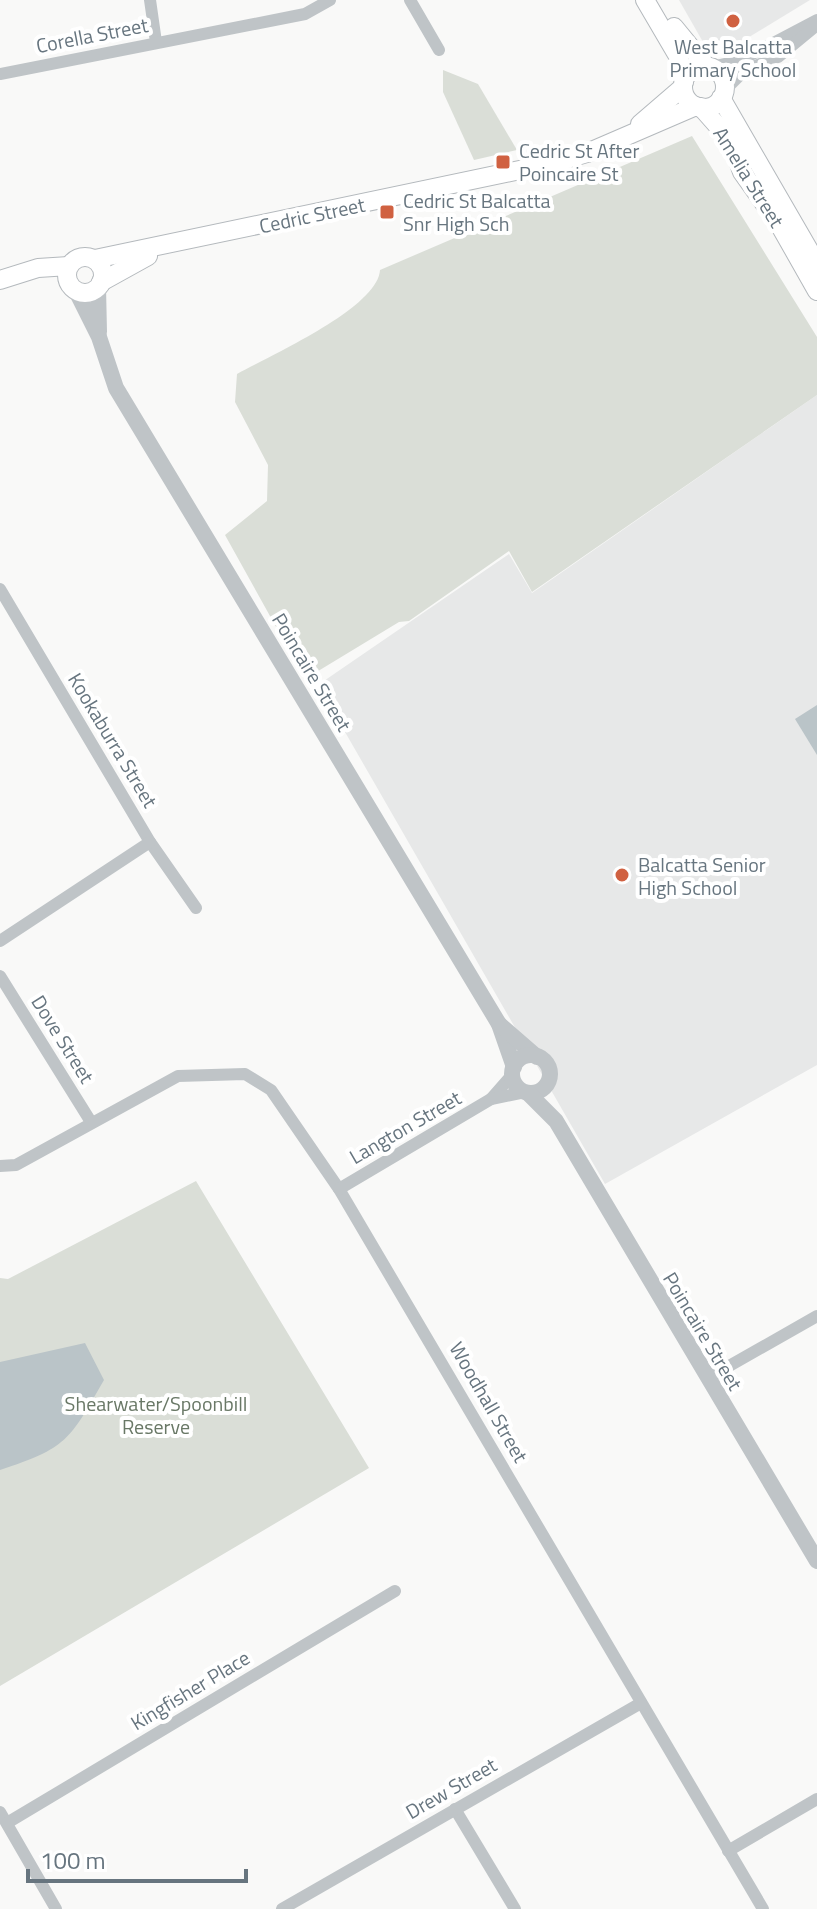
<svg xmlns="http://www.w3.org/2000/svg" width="817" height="1909" font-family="'Titillium Web',sans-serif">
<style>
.built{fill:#e7e8e8}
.green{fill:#daded7}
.water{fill:#bac4c8}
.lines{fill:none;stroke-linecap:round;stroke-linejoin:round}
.secondary-casing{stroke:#b4b9bd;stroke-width:20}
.minor{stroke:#bfc4c7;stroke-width:12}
.tertiary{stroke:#bfc4c7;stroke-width:16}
.secondary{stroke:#fff;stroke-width:18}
.poi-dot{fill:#d06141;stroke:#fff;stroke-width:3}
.labels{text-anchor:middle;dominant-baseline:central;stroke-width:8;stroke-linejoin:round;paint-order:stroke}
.street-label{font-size:20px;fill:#67757f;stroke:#fff}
.poi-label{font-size:20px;fill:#67757f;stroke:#fff;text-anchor:start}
.park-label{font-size:20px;fill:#697866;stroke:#fff}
</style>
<rect width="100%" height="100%" fill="#f9f9f8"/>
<!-- built -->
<g class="built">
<polygon points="679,0 810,0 731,48 703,42"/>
<polygon points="817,395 817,1065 605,1184 318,685 509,554 532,593"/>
</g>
<!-- green -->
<g class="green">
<polygon points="443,70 478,84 517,150 474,160 443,92"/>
<path d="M692 136 817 337V395L532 592 509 551 409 621 399 622 305 679 225 535 267 501 268 465 235 402 237 374C269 356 378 308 380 270Z"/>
<polygon points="196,1181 369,1468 0,1686 0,1278 8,1279"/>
</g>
<!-- water -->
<g class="water">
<polygon points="817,705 817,755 795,719"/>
<path d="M85 1343 104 1380C69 1441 67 1448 0 1470V1362Z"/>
</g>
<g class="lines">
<defs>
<g id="secondary">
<polyline points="645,0 679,58 684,82"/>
<polyline points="674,27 706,66"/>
<circle cx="704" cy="87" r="21"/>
<polyline points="721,98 817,264"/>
<polyline points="701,107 731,141 742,172 779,224 817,291"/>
<polyline points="640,124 683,87"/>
<circle cx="85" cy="275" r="18"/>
<polyline points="95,259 553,163 587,153 696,106"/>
<polyline points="0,280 38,268 69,266"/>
<polyline points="101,282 148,256"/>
</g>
</defs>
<!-- secondary casing -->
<use href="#secondary" class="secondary-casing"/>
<!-- minor -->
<g class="minor">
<polyline points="150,0 156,42"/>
<polyline points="410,0 439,50"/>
<polyline points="712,67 741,60 817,20"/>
<polyline points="0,74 305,14 330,0"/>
<polyline points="724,91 745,70 778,57 817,25"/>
<polyline points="0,589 150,842 196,908"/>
<polyline points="0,941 150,842"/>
<polyline points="0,976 91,1122"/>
<polyline points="491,1099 512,1075"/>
<polyline points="0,1166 16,1165 178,1076 245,1074 271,1090 339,1189 763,1909"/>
<polyline points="339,1189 491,1099 525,1092"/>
<polyline points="708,1378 817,1316"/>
<polyline points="455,1809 515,1909"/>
<polyline points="0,1812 56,1909"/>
<polyline points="7,1823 395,1591"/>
<polyline points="728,1851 817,1799"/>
<polyline points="282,1909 641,1703"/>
</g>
<!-- tertiary -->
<g class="tertiary">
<polyline points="98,287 99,332"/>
<polyline points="75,289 99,337 116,388 499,1024 514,1067"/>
<polyline points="499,1024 537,1057"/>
<circle cx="531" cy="1074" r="19"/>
<polyline points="528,1093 556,1121 817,1561"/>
</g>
<!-- secondary -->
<use href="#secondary" class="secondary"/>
</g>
<!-- markers -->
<g class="poi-dot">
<circle cx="733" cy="21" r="8"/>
<rect x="495" y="154" width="16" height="16" rx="4"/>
<rect x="379" y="204" width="16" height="16" rx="4"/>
<circle cx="622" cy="875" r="8"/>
</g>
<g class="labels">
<!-- street labels -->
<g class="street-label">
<text transform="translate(92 35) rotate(-11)">Corella Street</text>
<text transform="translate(749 177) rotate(58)">Amelia Street</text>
<text transform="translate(312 215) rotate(-12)">Cedric Street</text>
<text transform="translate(312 672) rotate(59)">Poincaire Street</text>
<text transform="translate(113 740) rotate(59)">Kookaburra Street</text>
<text transform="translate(63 1039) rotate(58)">Dove Street</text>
<text transform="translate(405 1127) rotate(-30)">Langton Street</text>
<text transform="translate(703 1331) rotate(59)">Poincaire Street</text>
<text transform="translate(489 1402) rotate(60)">Woodhall Street</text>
<text transform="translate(190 1690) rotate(-31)">Kingfisher Place</text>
<text transform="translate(451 1788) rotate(-30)">Drew Street</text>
</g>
<!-- poi labels -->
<g class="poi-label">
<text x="733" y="46" text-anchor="middle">West Balcatta<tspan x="733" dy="23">Primary School</tspan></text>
<text x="519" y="150">Cedric St After<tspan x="519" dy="23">Poincaire St</tspan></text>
<text x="403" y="200">Cedric St Balcatta<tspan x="403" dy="23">Snr High Sch</tspan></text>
<text x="638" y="864">Balcatta Senior<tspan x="638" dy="23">High School</tspan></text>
</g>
<!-- park labels -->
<g class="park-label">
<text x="156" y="1403">Shearwater/Spoonbill<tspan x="156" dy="23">Reserve</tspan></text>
</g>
</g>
<!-- scale -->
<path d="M28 1869v12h218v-12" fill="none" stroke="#67757f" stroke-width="4"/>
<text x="40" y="1869" font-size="24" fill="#67757f" stroke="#ffffff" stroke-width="6" paint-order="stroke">100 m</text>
</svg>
